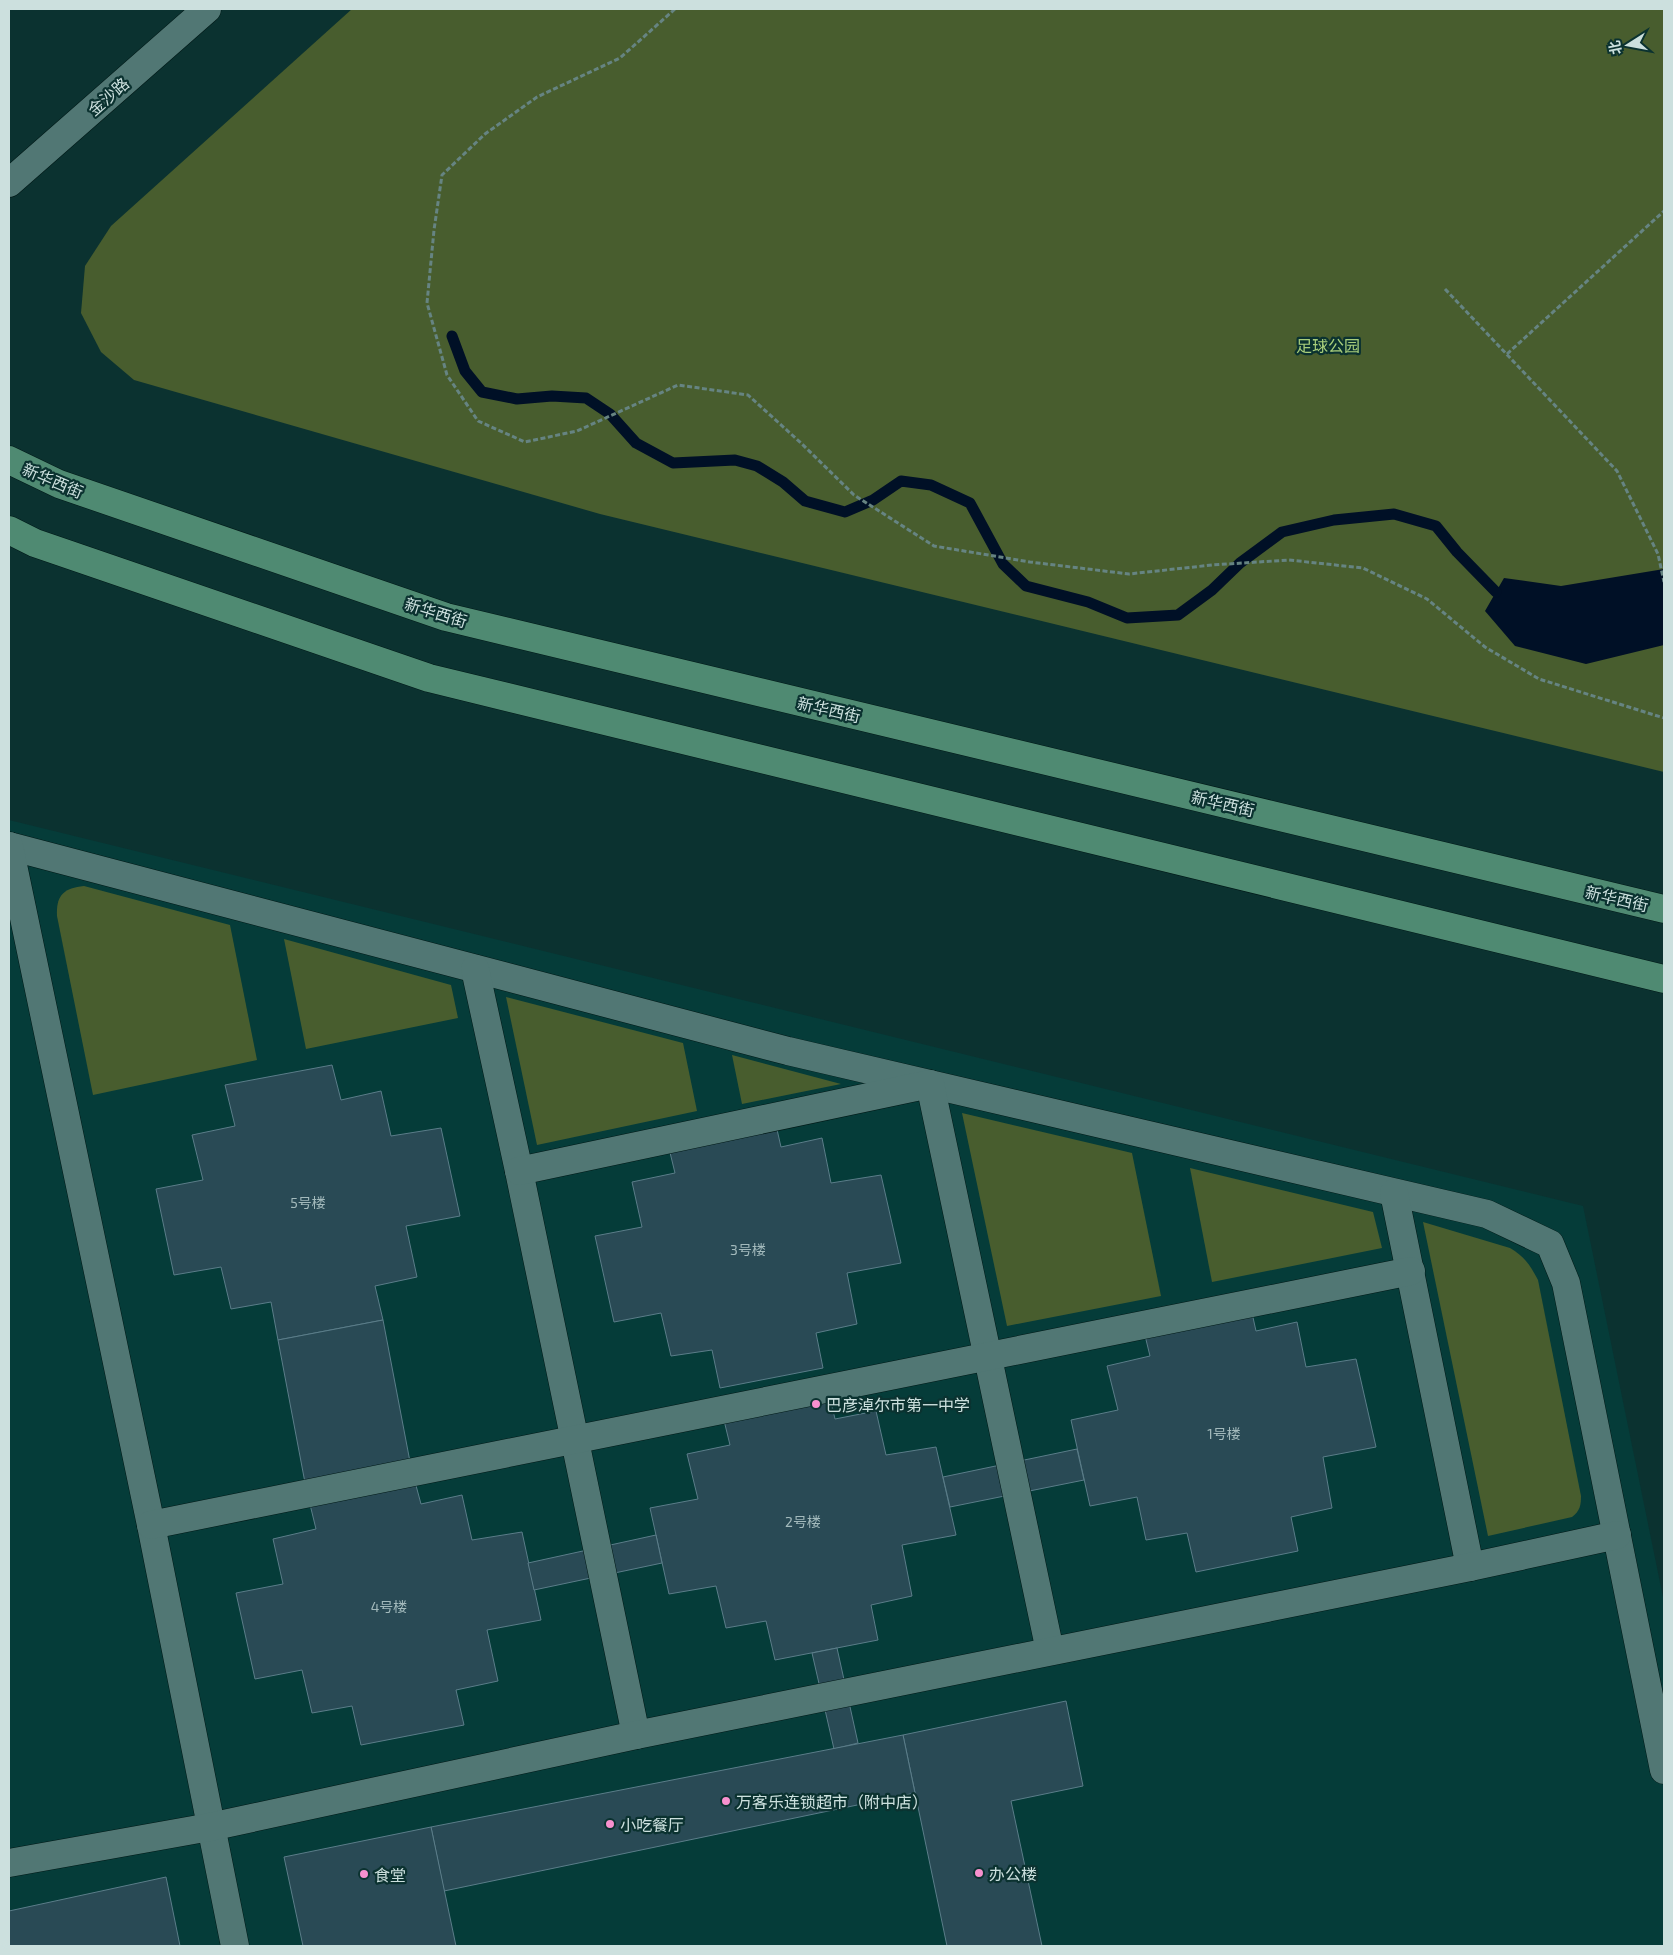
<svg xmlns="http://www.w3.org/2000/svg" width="1673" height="1955" font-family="'Exo 2','Noto Sans SC',sans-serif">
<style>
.built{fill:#053c39}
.green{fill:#485d2e}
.water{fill:#001026}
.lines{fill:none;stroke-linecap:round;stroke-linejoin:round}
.stream{stroke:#001026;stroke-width:11}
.building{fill:#294a55;stroke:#5b7d89}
.minor-casing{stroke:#001917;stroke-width:29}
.major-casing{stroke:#001917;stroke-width:29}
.path{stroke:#668482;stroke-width:3;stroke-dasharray:5 2.5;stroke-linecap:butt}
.minor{stroke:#517774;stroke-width:28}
.major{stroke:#4f8a72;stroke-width:28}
.poi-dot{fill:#f790ce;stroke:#0b3230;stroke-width:2}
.labels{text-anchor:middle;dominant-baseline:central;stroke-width:4.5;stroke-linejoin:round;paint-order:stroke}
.number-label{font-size:14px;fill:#a3babc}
.street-label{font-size:16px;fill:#cce0de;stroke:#0b3230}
.park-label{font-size:16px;fill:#a8ce7b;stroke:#0b3230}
.poi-label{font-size:16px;fill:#cce0de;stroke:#0b3230;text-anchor:start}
</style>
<rect width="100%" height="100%" fill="#0b3230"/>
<!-- built -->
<polygon class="built" points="9,820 1583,1206 1664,1602 1664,1946 9,1946"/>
<!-- green -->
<g class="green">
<polygon points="352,9 1664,9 1664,772 600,514 134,380 101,352 81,313 85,266 111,226"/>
<path d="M84 886 230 925 257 1060 93 1095 57 916C56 896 63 888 84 886Z"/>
<polygon points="284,939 451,985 458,1018 306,1049"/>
<polygon points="506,997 683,1043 697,1111 537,1145"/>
<polygon points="732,1055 841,1084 742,1104"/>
<polygon points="962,1113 1132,1153 1161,1296 1007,1326"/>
<polygon points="1190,1168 1373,1212 1382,1248 1212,1282"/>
<path d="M1423 1222 1510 1248C1524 1256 1530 1265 1538 1280L1581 1496C1581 1505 1580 1511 1572 1517L1488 1536Z"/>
</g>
<!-- water -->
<polygon class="water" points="1664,569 1664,645 1586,664 1515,646 1485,611 1504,578 1561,586"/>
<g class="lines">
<!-- stream -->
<polyline class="stream" points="452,336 465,371 482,392 517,399 552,396 586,398 610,414 636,443 673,463 735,460 757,466 783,482 805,501 845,512 873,500 901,481 931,485 970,503 1003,564 1026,586 1088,602 1127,618 1178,615 1212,590 1240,563 1282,532 1334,520 1394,514 1436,526 1457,552 1496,592"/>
</g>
<!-- building -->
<g class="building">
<polygon points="332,1065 341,1100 381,1091 391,1136 441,1128 460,1216 406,1226 417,1277 375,1286 383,1320 278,1340 271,1302 231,1309 221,1267 174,1275 156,1189 203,1180 192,1135 235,1126 225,1085"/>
<polygon points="773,1112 781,1147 822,1138 831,1183 881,1175 901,1263 847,1273 857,1324 816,1333 823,1368 720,1388 712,1350 671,1356 661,1313 614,1322 595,1236 642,1227 632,1182 675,1173 665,1132"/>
<polygon points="1248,1295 1256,1331 1297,1322 1306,1367 1356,1359 1376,1447 1323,1457 1332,1508 1291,1517 1298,1551 1196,1572 1187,1533 1146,1540 1137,1497 1090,1506 1071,1420 1118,1410 1107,1366 1150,1356 1140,1315"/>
<polygon points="383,1320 411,1467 306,1488 278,1340"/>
<polygon points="827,1384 835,1419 876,1411 886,1455 936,1447 956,1535 902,1545 912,1596 871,1605 878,1640 775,1660 766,1621 726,1628 716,1586 669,1594 650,1508 698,1499 687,1454 730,1445 720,1404"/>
<polygon points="1077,1449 1084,1480 950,1507 943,1477"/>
<polygon points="411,1467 421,1504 462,1495 472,1540 522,1532 541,1620 487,1630 498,1681 456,1690 464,1725 361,1745 352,1706 312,1713 302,1670 255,1679 236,1593 283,1584 273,1539 316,1529 306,1488"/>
<polygon points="656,1535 662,1563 534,1590 528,1563"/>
<polygon points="837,1648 858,1743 834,1749 812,1653"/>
<polygon points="1066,1701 1083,1786 1011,1801 1042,1946 947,1946 903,1735"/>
<polygon points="903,1735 915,1793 444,1891 431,1827"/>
<polygon points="431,1827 456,1946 303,1946 284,1857"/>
<polygon points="166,1877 180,1946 9,1946 9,1911"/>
</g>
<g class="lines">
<defs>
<g id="minor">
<polyline points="9,183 207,9"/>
<polyline points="9,846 788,1051 1487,1214 1550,1244 1566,1283 1664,1770"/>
<polyline points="9,846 151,1525 235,1946"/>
<polyline points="475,969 519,1171 636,1735"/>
<polyline points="519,1171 930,1084 1050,1651"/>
<polyline points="1394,1193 1470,1567"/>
<polyline points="151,1525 1411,1271"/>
<polyline points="9,1863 210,1827 636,1735 1470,1567 1617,1535"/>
</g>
<g id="major">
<polyline points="9,460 59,484 446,617 1664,909"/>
<polyline points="9,530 35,543 429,678 1664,979"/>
</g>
</defs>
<!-- minor casing -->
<use href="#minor" class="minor-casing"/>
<!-- major casing -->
<use href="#major" class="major-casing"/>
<!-- path -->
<g class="path">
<polyline points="675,9 620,58 537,97 485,134 442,175 434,230 427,303 447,375 478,421 525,442 577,431 678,385 748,395 801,443 854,495 934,546 1030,562 1129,574 1212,565 1289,560 1363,568 1427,599 1485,647 1539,679 1664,718"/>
<polyline points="1445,289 1617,471 1658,554 1664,582"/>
<polyline points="1507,354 1664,211"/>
</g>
<!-- minor -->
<use href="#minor" class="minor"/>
<!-- major -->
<use href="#major" class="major"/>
</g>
<!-- markers -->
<g class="poi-dot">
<circle cx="816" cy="1404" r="5"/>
<circle cx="726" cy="1801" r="5"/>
<circle cx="610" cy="1824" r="5"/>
<circle cx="979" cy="1873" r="5"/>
<circle cx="364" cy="1874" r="5"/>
</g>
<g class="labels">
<!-- number labels -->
<g class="number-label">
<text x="308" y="1202">5号楼</text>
<text x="748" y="1249">3号楼</text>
<text x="1224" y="1433">1号楼</text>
<text x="803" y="1521">2号楼</text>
<text x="389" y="1606">4号楼</text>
</g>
<!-- street labels -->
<g class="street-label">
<text transform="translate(108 96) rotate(-41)">金沙路</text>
<text transform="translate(53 480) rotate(23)">新华西街</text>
<text transform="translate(436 612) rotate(17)">新华西街</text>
<text transform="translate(829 709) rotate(13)">新华西街</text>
<text transform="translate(1223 803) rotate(13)">新华西街</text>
<text transform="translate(1617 898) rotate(13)">新华西街</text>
</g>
<!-- park labels -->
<g class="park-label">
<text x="1328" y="345">足球公园</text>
</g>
<!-- poi labels -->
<g class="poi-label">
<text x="826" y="1404">巴彦淖尔市第一中学</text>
<text x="736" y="1801">万客乐连锁超市（附中店）</text>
<text x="620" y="1824">小吃餐厅</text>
<text x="989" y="1873">办公楼</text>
<text x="374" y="1874">食堂</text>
</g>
</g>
<!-- border -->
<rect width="1673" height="1955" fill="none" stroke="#cce0de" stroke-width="20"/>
<!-- north arrow -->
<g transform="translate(1628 45) rotate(259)" stroke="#0b3230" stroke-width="4" paint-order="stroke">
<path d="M0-4L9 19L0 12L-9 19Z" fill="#cce0de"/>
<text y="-8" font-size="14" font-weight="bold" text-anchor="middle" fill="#cce0de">北</text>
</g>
</svg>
